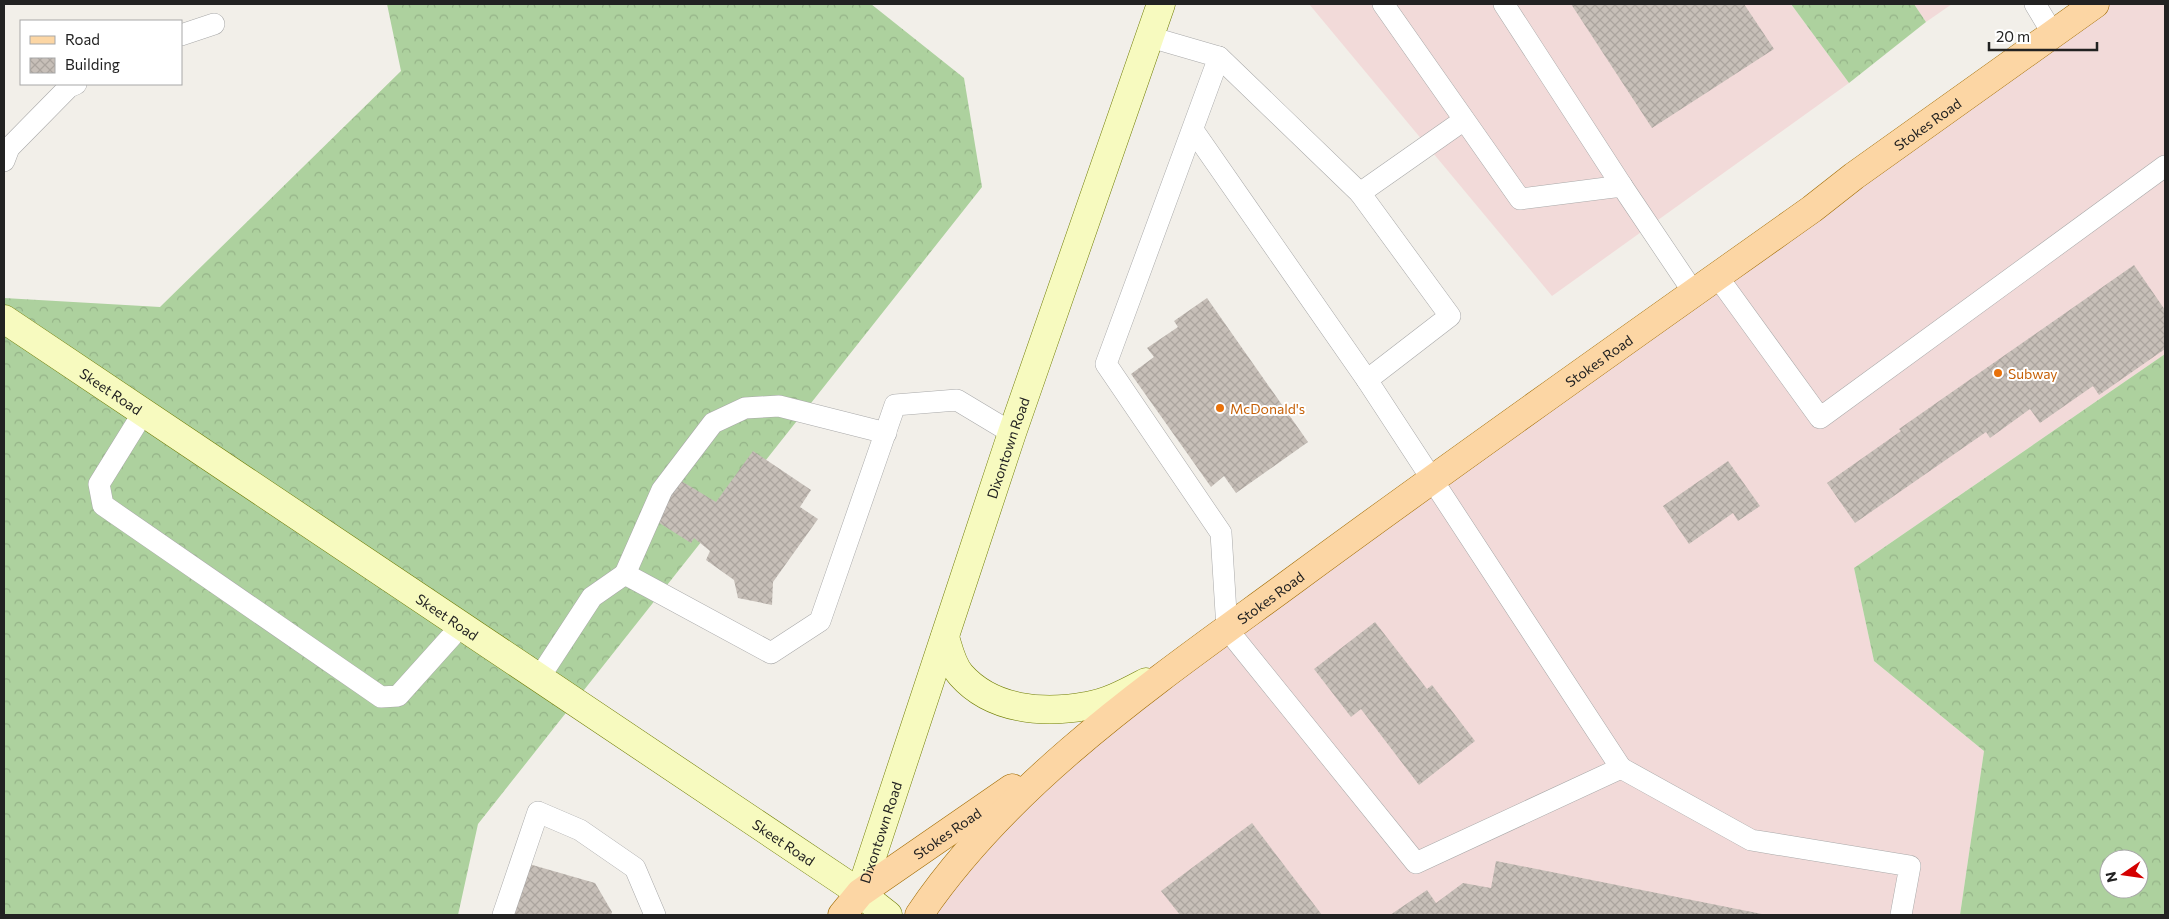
<svg xmlns="http://www.w3.org/2000/svg" width="2169" height="919" font-family="Commissioner,sans-serif">
<style>
.commercial{fill:#f2dad9}
.forest{fill:url(#forest-crowns);fill-rule:evenodd}
.building{fill:url(#building-cross-hatch)}
.lines{fill:none;stroke-linecap:round;stroke-linejoin:round}
.lane-casing{stroke:#a9a9a9;stroke-width:22}
.secondary-casing{stroke:#707d05;stroke-width:29}
.primary-casing{stroke:#a06b00;stroke-width:29}
.lane{stroke:#fff;stroke-width:21}
.secondary{stroke:#f7fabf;stroke-width:28}
.primary{stroke:#fcd6a4;stroke-width:28}
.food-dot{fill:#e8710a;stroke:#fff;stroke-width:2}
.labels{text-anchor:middle;dominant-baseline:central;stroke-width:4;stroke-linejoin:round;paint-order:stroke}
.street-label{font-size:14px;fill:#222;stroke:#fff}
.food-label{font-size:14px;fill:#c56008;stroke:#fff;text-anchor:start}
</style>
<defs>
<pattern id="forest-crowns" width="20" height="18" patternUnits="userSpaceOnUse" patternTransform="scale(1.25)"><rect width="20" height="18" fill="#add19e"/><path d="M2 6a3 3 0 1 1 6 0M12 15a3 3 0 1 1 6 0" fill="none" stroke="#95b388"/></pattern>
<pattern id="building-cross-hatch" width="8" height="8" patternUnits="userSpaceOnUse" patternTransform="scale(1.25)"><rect width="8" height="8" fill="#c7bfb8"/><path d="M0 0l8 8M0 8l8-8" fill="none" stroke="#aba49e"/></pattern>
</defs>
<rect width="100%" height="100%" fill="#f2efe9"/>
<!-- commercial -->
<g class="commercial">
<polygon points="1309,4 1791,4 1849,83 1552,296"/>
<polygon points="1914,4 1952,4 1926,22"/>
<polygon points="2095,4 2165,4 2165,354 1854,568 1874,661 1984,751 1960,915 919,915 1055,765"/>
</g>
<!-- forest -->
<g class="forest">
<polygon points="387,4 871,4 964,78 982,187 478,824 458,915 4,915 4,298 160,307 401,71"/>
<polygon points="1791,4 1914,4 1926,22 1849,83"/>
<path d="M2165 354V915H1960L1984 751 1874 661 1854 568ZM2109 859H2139V889H2109Z"/>
</g>
<!-- building -->
<g class="building">
<polygon points="1571,4 1744,4 1774,49 1652,128"/>
<polygon points="2134,265 2165,310 2165,349 2099,395 2093,386 2040,423 2030,409 1990,438 1986,432 1855,523 1827,483 1901,431 1899,429"/>
<polygon points="1207,298 1308,442 1236,493 1224,476 1211,487 1131,374 1154,357 1147,348 1178,327 1174,321"/>
<polygon points="753,451 811,490 800,507 818,519 773,582 772,605 738,598 734,580 706,560 710,551 694,538 691,543 650,517 673,476 716,502"/>
<polygon points="1728,461 1760,506 1738,521 1733,513 1689,544 1663,506"/>
<polygon points="1375,622 1427,689 1432,685 1475,741 1419,785 1361,709 1351,717 1314,669"/>
<polygon points="1252,823 1322,915 1180,915 1161,891"/>
<polygon points="1496,861 1762,914 1762,915 1390,915 1427,890 1436,903 1463,883 1491,888"/>
<polygon points="529,864 595,883 612,912 611,915 514,915"/>
</g>
<g class="lines">
<defs>
<g id="lane">
<polyline points="1383,4 1520,199 1622,186 1694,293"/>
<polyline points="1504,4 1622,186"/>
<polyline points="2035,4 2053,34"/>
<polyline points="181,35 214,24"/>
<polyline points="1150,37 1219,57 1106,364 1221,533 1227,629 1416,863 1621,768 1751,840 1910,866 1901,915"/>
<polyline points="1219,57 1360,193"/>
<polyline points="1193,130 1367,380 1621,768"/>
<polyline points="4,161 9,148 69,87 76,84"/>
<polyline points="1717,276 1820,418 2165,166"/>
<polyline points="1367,380 1450,316 1360,193 1464,120"/>
<polyline points="143,413 99,484 103,505 381,697 398,696 461,626"/>
<polyline points="625,574 662,490 713,423 745,408 779,406 886,433"/>
<polyline points="539,678 592,597 625,574 771,653 820,621 895,405 957,400 1012,433"/>
<polyline points="503,915 538,812 580,830 635,868 655,915"/>
</g>
<g id="secondary">
<path id="s1" d="M4 319 860 893 888 915"/>
<path d="M945 637C949 650 952 665 961 675 992 710 1043 714 1086 706 1107 703 1127 692 1146 682"/>
<path id="s2" d="M860 893 1012 433 1161 4"/>
</g>
<g id="primary">
<path id="s3" d="M842 915 860 893 1012 788"/>
<path id="s4" d="M919 915C1013 776 1165 675 1298 577 1468 452 1640 331 1812 209L1854 176 2095 4"/>
</g>
</defs>
<!-- lane casing -->
<use href="#lane" class="lane-casing"/>
<!-- secondary casing -->
<use href="#secondary" class="secondary-casing"/>
<!-- primary casing -->
<use href="#primary" class="primary-casing"/>
<!-- lane -->
<use href="#lane" class="lane"/>
<!-- secondary -->
<use href="#secondary" class="secondary"/>
<!-- primary -->
<use href="#primary" class="primary"/>
</g>
<!-- markers -->
<g class="food-dot">
<circle cx="1998" cy="373" r="5"/>
<circle cx="1220" cy="408" r="5"/>
</g>
<g class="labels">
<!-- street labels -->
<g class="street-label">
<text stroke="none"><textPath href="#s4" startOffset="1286">Stokes Road</textPath></text>
<text stroke="none"><textPath href="#s4" startOffset="881">Stokes Road</textPath></text>
<text stroke="none"><textPath href="#s1" startOffset="129">Skeet Road</textPath></text>
<text stroke="none"><textPath href="#s2" startOffset="469">Dixontown Road</textPath></text>
<text stroke="none"><textPath href="#s4" startOffset="476">Stokes Road</textPath></text>
<text stroke="none"><textPath href="#s1" startOffset="534">Skeet Road</textPath></text>
<text stroke="none"><textPath href="#s2" startOffset="64">Dixontown Road</textPath></text>
<text stroke="none"><textPath href="#s3" startOffset="134">Stokes Road</textPath></text>
<text stroke="none"><textPath href="#s1" startOffset="939">Skeet Road</textPath></text>
</g>
<!-- food labels -->
<g class="food-label">
<text x="2008" y="373">Subway</text>
<text x="1230" y="408">McDonald's</text>
</g>
</g>
<!-- border -->
<rect width="2169" height="919" fill="none" stroke="#222222" stroke-width="10"/>
<!-- legend -->
<rect x="20" y="20" width="162" height="65" fill="#ffffff" stroke="#a7a7a7"/>
<rect x="30" y="36" width="25" height="8" fill="#fcd6a4" stroke="#a7a7a7"/>
<text x="65" y="45" font-size="15" fill="#222222">Road</text>
<rect x="30" y="58" width="25" height="15" fill="url(#building-cross-hatch)" stroke="#a7a7a7"/>
<text x="65" y="70" font-size="15" fill="#222222">Building</text>
<!-- north arrow -->
<g transform="translate(2124 874) rotate(257)"><circle r="24" fill="#ffffff" stroke="#a7a7a7"/>
<path d="M0-4L9 19L0 12L-9 19Z" fill="#d40000"/>
<text y="-8" font-size="14" font-weight="bold" text-anchor="middle" fill="#222222">N</text>
</g>
<!-- scale -->
<path d="M1989 42v8h108v-8" fill="none" stroke="#222222" stroke-width="2.5"/>
<text x="1996" y="42" font-size="15" fill="#222222" stroke="#ffffff" stroke-width="4" paint-order="stroke">20 m</text>
</svg>
